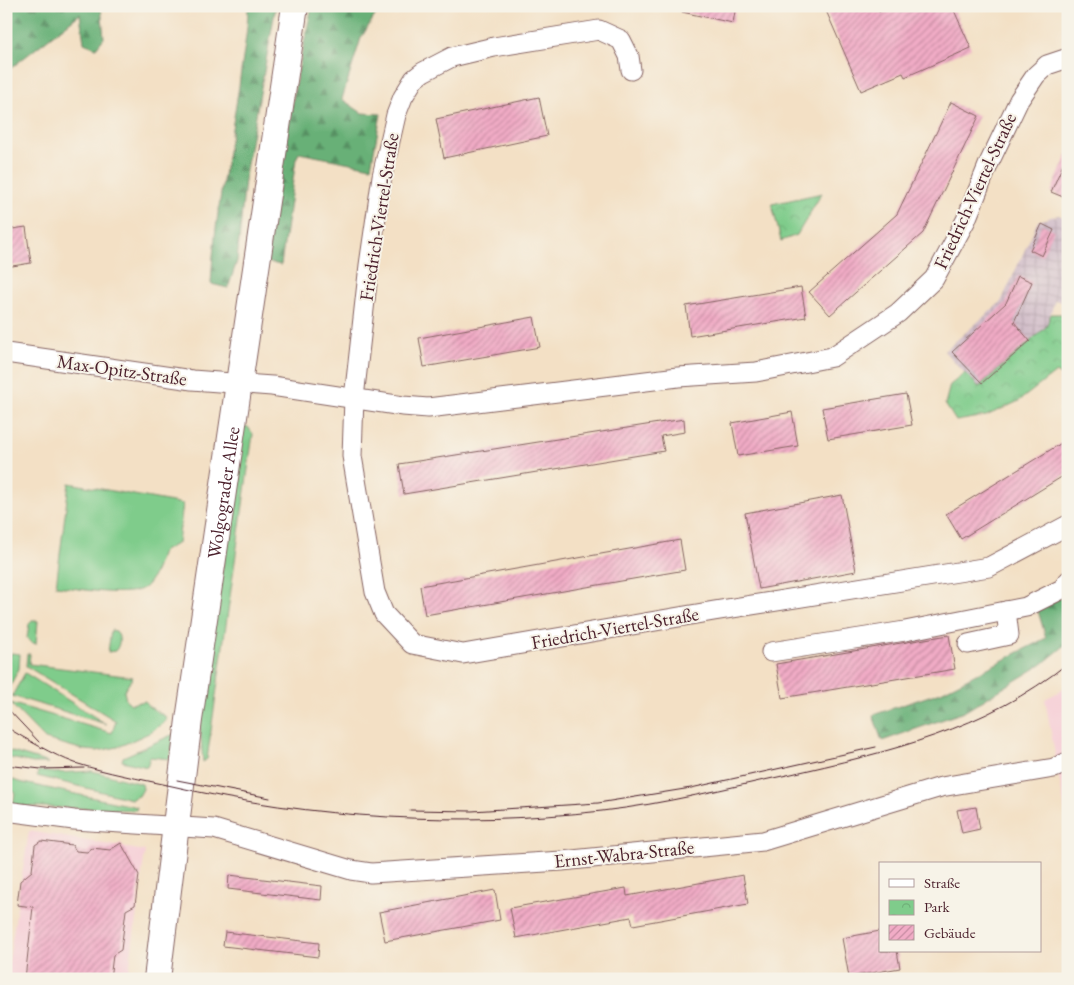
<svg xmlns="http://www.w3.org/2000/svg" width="1074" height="985" font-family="'EB Garamond',serif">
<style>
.built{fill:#f6cfd7}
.industrial{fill:url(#industrial-grid)}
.grass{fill:#7fcc8b;stroke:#64765b}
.forest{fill:url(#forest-firs);stroke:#586851}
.park{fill:url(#park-crowns);stroke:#64765b}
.building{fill:url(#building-hatch)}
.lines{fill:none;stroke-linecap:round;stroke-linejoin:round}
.minor-casing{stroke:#856361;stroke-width:21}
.secondary-casing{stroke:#856361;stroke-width:28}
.minor{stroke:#fff;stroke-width:19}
.secondary{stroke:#fff;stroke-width:26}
.tram{stroke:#4a1f2b;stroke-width:1}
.labels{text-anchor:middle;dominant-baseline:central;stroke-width:4;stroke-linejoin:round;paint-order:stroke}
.street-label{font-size:19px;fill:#4a1f2b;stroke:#f7f3e8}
</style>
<defs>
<pattern id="industrial-grid" width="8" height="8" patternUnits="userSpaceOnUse" patternTransform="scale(1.25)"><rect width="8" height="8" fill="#d1bdc9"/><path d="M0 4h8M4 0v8" fill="none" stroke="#b5a2ad"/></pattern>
<pattern id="forest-firs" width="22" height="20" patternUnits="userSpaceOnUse" patternTransform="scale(1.25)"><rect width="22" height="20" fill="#67b077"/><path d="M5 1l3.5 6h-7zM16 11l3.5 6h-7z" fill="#578f62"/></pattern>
<pattern id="park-crowns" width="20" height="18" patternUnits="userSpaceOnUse" patternTransform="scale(1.25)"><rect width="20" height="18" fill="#7fcc8b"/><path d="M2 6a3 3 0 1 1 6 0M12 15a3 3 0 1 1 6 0" fill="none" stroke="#6faf78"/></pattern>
<pattern id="building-hatch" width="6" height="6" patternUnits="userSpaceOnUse" patternTransform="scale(1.25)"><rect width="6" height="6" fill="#f1acc6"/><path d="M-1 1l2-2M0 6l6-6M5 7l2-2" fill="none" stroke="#c58ba1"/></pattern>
</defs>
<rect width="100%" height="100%" fill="#f7f3e8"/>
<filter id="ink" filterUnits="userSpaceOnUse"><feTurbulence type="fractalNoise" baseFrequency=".02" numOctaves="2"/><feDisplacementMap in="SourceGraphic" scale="10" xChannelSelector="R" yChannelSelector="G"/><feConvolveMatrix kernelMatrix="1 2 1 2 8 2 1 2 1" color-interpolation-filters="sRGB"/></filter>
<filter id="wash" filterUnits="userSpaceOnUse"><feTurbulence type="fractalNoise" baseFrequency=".0096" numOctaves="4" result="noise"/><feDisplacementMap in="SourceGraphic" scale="20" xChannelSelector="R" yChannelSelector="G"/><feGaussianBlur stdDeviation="1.12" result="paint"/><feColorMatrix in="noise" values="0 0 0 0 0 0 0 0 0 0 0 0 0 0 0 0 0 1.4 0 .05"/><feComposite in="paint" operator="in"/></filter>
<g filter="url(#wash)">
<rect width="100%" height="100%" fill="#f3e0c5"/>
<!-- built -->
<g class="built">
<polygon points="1068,687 1068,827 1045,699"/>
<polygon points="29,831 145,851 128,979 6,979"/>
</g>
<!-- industrial -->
<polygon class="industrial" points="1058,215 1068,218 1068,304 1055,300 1046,327 978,387 944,351 1001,302 1038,221"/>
<!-- grass -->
<g class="grass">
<polygon points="243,426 248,427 253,434 207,759 203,762 200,726"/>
<path d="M69 483 183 504 178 543 162 552C158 563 154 579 145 587 130 599 76 588 56 586Z"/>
<polygon points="32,621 38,621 36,644 30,642 27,638 29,624"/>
<path d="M111 630 116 631C121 637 120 646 115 651L108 652Z"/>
<polygon points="6,650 10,653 8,663 11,653 20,654 19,669 6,693"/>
<polygon points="27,654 30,654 29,664 133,677 124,691 126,700 131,704 145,701 148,706 166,717 166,721 149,733 118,747 97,751 84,750 45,739 10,703 112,733 116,721 26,666"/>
<polygon points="25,673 106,724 12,696"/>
<polygon points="174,734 170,759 150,757 147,767 122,761 123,757"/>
<polygon points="6,750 49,763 33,763 6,757"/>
<polygon points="38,771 55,773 92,771 142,784 143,789 139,796 131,799 37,776"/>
<polygon points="6,777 19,782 137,807 136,810 13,806 15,792 6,791"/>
</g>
<!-- forest -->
<g class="forest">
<polygon points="6,6 101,6 104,38 96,48 84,43 80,14 6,72"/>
<path d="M248 6H276L246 170 237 261 228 288 211 284C214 217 229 152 239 86 242 60 248 33 248 6Z"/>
<polygon points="312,6 381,6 361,38 342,99 362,113 381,114 371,167 299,153 296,159 281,265 266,262 296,81"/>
<polygon points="1068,593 1068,643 1041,665 964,712 882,741 873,715 941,692 1046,638 1038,611"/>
</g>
<!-- park -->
<g class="park">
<polygon points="822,193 797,235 781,241 772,204"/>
<polygon points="1051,314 1068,314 1068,375 1060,375 1056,372 1019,401 986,416 956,421 945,404 950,385 965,373 979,387 1046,327"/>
</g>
<g id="blocks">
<!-- building -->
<g class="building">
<polygon points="683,6 736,6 733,23 682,12"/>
<polygon points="824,6 877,6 879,12 891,6 952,6 971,48 905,77 903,73 861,91"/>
<polygon points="539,97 547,136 444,158 436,119"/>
<polygon points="951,102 979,116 923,233 830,315 809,292 897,214"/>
<polygon points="1068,153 1068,199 1051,192"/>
<polygon points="1042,224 1054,230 1042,256 1030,250"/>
<polygon points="26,227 31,263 6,267 6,230"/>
<polygon points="1018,276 1032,282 1014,322 1030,341 982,383 952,352 1006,303"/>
<polygon points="801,287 806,317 690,336 686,306"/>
<polygon points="534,317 540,347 424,367 419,338"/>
<polygon points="906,394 912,425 828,439 822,408"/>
<polygon points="792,412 798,446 738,456 732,423"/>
<polygon points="684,419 685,432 661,436 664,451 404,494 399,464"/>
<polygon points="1068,439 1068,473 961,539 946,514"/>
<polygon points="842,495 856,571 759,589 745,513"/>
<polygon points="680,540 685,570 425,615 420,586"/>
<polygon points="949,635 955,669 782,698 776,664"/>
<polygon points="976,807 980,829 962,833 957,810"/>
<polygon points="41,841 72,845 76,851 87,852 92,848 110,850 121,843 139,875 135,905 126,910 121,950 113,955 110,979 25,979 33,907 17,905 20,881 32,871 35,845"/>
<polygon points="229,875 322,886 321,900 228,889"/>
<polygon points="743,875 748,904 633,925 631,917 516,938 510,908 626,888 627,896"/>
<polygon points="495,890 500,920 385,941 379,912"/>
<polygon points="880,931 880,951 897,951 900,968 849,977 842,938"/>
<polygon points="225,932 319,943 318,957 223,946"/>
</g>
</g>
</g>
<g filter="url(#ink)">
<use href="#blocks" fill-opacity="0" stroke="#856361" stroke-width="1"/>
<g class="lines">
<defs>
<g id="minor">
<polyline points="631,70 629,56 621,40 599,30 494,47 452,57 423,72 414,79 403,97 396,115 382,176 369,265 354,398 352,456 375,592 384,614 412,644 463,654 714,611 989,567 1068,525"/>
<polyline points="6,353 192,380 272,386 403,406 428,408 678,377 756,372 832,357 898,313 934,279 966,220 989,163 1019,100 1036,75 1047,65 1068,58"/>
<polyline points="968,644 1009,635 1006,611"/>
<polyline points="771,652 905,631 1026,607 1062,589 1068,581"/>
<polyline points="6,811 74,820 214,829 351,870 371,873 562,861 763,841 941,787 1054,768 1068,762"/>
</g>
<g id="secondary">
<path id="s1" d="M157 979 189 720 295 6"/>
</g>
</defs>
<!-- minor casing -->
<use href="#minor" class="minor-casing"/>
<!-- secondary casing -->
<use href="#secondary" class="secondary-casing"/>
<!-- minor -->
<use href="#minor" class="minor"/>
<!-- secondary -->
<use href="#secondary" class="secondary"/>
<!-- tram -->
<g class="tram">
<polyline points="6,707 39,742"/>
<path d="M6 727C26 739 53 755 75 763 107 773 140 779 172 786 313 819 459 827 602 811 665 804 726 788 787 775 888 752 986 730 1068 663"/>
<polyline points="6,765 41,769 84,768"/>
<polyline points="177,780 270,798"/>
<polyline points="410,810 472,811 598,803 691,788 876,747"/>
</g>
</g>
</g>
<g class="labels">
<!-- street labels -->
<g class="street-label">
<text transform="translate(975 191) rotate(-65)">Friedrich-Viertel-Straße</text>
<text transform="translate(379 217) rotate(-81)">Friedrich-Viertel-Straße</text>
<text transform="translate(122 370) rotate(8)">Max-Opitz-Straße</text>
<text stroke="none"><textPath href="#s1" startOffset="491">Wolgograder Allee</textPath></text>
<text transform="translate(615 628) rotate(-10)">Friedrich-Viertel-Straße</text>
<text transform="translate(624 854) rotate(-6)">Ernst-Wabra-Straße</text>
</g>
</g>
<!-- margin -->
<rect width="1074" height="985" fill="none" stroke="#f7f3e8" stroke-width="25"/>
<!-- legend -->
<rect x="879" y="862" width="162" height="90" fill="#f7f3e8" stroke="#b29e9c"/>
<rect x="889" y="879" width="25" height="8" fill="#ffffff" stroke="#b29e9c"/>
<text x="924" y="888" font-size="15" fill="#4a1f2b">Straße</text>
<rect x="889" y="900" width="25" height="15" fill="url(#park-crowns)" stroke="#b29e9c"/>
<text x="924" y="912" font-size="15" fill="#4a1f2b">Park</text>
<rect x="889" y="925" width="25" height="15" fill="url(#building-hatch)" stroke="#b29e9c"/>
<text x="924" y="938" font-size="15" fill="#4a1f2b">Gebäude</text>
</svg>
